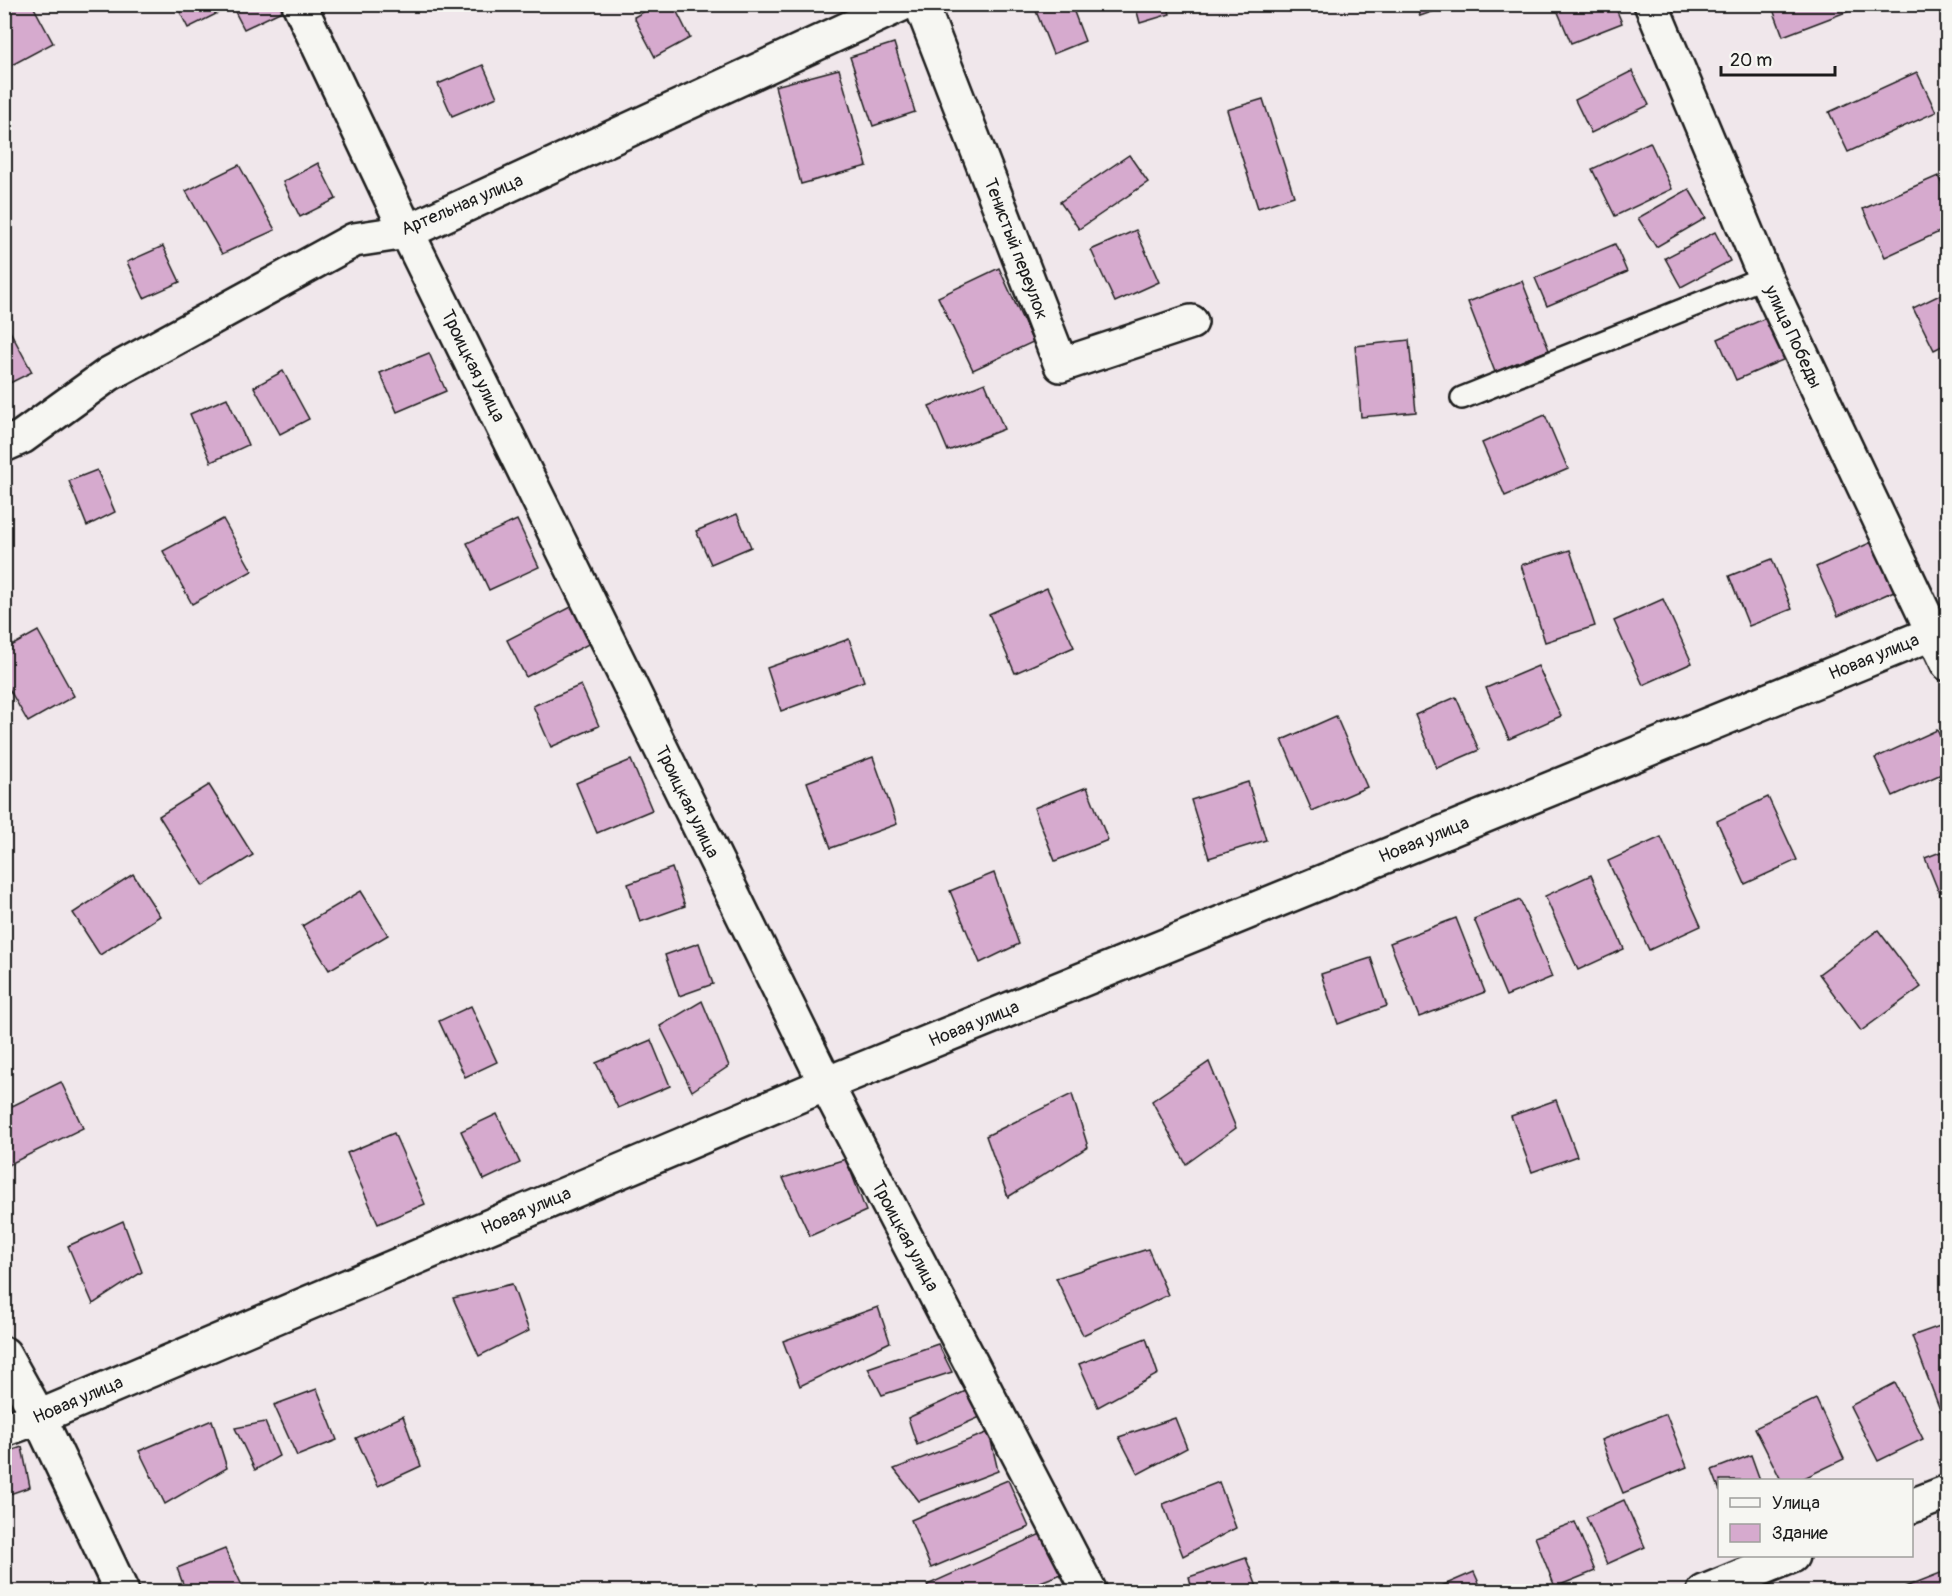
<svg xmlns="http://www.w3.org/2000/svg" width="1952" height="1596" font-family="Pangolin,sans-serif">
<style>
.building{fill:#d6aace;stroke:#1c1c1c;stroke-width:1.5}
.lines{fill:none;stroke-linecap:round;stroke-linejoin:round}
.service-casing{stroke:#1c1c1c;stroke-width:26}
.minor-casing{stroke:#1c1c1c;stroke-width:38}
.tertiary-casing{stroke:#1c1c1c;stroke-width:38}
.service{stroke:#f6f6f2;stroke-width:21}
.minor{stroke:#f6f6f2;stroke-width:33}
.tertiary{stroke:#f6f6f2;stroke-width:33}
.labels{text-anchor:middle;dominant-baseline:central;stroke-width:4.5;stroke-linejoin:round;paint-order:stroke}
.street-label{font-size:18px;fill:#1c1c1c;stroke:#f6f6f2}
</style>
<rect width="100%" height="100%" fill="#f0e7eb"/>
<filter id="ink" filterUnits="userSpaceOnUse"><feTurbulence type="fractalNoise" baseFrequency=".0167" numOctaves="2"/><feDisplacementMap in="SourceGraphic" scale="12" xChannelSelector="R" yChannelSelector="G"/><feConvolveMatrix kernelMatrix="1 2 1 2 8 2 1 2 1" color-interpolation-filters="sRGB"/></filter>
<g filter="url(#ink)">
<!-- building -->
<g class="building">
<polygon points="4,4 32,4 53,43 10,66 4,55"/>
<polygon points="190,4 287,4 288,8 244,29 232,6 188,28 179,10"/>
<polygon points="658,4 673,4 690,38 655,57 634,17"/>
<polygon points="1038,4 1071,4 1085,41 1053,54 1034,6"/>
<polygon points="1135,4 1167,4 1170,14 1140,23"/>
<polygon points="1416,4 1455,4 1420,16"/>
<polygon points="1614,4 1622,23 1571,43 1555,5"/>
<polygon points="1771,4 1867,4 1783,36"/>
<polygon points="894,43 915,112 873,126 850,57"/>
<polygon points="483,65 497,97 452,116 438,84"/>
<polygon points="839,69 867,166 801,184 775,86"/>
<polygon points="1632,71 1649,105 1591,133 1575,100"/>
<polygon points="1917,72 1936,112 1848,152 1829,112"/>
<polygon points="1263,99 1294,196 1258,208 1227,110"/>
<polygon points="1650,142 1672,189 1615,216 1592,169"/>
<polygon points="1129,155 1148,182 1079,229 1060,202"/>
<polygon points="318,163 336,199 300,217 283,182"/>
<polygon points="239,165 275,230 222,254 186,191"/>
<polygon points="1938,176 1948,197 1948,228 1885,257 1863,209"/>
<polygon points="1689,189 1706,218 1656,247 1638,218"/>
<polygon points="1136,230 1159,282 1115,302 1091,250"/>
<polygon points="1715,232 1730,261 1681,287 1665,258"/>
<polygon points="1615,244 1627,272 1547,306 1535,278"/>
<polygon points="163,246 180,282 144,298 127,262"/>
<polygon points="999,268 1033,342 973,370 938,297"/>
<polygon points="1522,281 1549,350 1495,372 1468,302"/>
<polygon points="1948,291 1948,343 1934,350 1913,308"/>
<polygon points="1768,317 1785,359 1736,380 1718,339"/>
<polygon points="4,320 32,372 4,386"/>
<polygon points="1409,340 1416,412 1361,417 1355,346"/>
<polygon points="429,353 446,391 397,412 380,373"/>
<polygon points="283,371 309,419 280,434 254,387"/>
<polygon points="985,383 1004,429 948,451 929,406"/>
<polygon points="227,398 248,445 211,462 190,414"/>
<polygon points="1545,415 1568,469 1505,496 1482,443"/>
<polygon points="97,470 115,512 87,526 69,481"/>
<polygon points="737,514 751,547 711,564 696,531"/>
<polygon points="223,519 252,571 192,604 163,551"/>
<polygon points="517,520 539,567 489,590 467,543"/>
<polygon points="1872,542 1894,591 1838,616 1816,567"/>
<polygon points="1570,550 1595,626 1545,642 1521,565"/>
<polygon points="1772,559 1792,609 1749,626 1729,576"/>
<polygon points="1047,588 1074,647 1015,673 989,614"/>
<polygon points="1663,599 1692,663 1643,685 1614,621"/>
<polygon points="577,604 596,640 526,677 507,640"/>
<polygon points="38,631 74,696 28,722 4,680 4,650"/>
<polygon points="849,639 864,681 781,711 767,668"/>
<polygon points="1538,666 1561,716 1509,739 1486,688"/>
<polygon points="581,685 599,726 551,747 533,706"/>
<polygon points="1456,697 1479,750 1437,768 1415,715"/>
<polygon points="1336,716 1367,787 1312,811 1282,740"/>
<polygon points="1937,730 1948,753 1948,771 1893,796 1875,758"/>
<polygon points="873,757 897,824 831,848 807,782"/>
<polygon points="631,760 652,810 597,833 576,783"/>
<polygon points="1248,782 1266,840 1209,858 1191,800"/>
<polygon points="209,785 253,855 203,886 159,816"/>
<polygon points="1087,787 1108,840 1055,861 1034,808"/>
<polygon points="1768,797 1797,860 1745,884 1717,821"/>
<polygon points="1661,837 1701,926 1649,950 1608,861"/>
<polygon points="1948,849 1948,915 1925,858"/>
<polygon points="672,868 685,906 640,922 628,884"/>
<polygon points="994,873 1019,944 980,963 950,891"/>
<polygon points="133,874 160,916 100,955 73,913"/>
<polygon points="1591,875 1624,949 1578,970 1545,896"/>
<polygon points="361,891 388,935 329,970 302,926"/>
<polygon points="1520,900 1552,977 1506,996 1474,919"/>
<polygon points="1456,918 1485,992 1419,1017 1390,943"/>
<polygon points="1878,930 1921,987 1861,1031 1819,974"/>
<polygon points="699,943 713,984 679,996 665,955"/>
<polygon points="1371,958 1387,1006 1338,1024 1321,974"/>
<polygon points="702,1001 729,1066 692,1091 660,1026"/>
<polygon points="471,1006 497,1062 465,1077 439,1021"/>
<polygon points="4,1035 10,1046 4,1048"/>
<polygon points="651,1040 670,1086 618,1108 596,1063"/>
<polygon points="1209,1062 1236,1128 1186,1164 1152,1101"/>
<polygon points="61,1082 83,1128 8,1165 4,1158 4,1110"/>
<polygon points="1072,1094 1088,1147 1008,1197 986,1136"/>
<polygon points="1556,1100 1577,1156 1532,1172 1511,1116"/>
<polygon points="497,1114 520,1163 484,1180 461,1131"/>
<polygon points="394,1133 425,1204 378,1224 347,1153"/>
<polygon points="846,1159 866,1211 810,1236 783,1178"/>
<polygon points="123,1221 142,1272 93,1304 68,1246"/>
<polygon points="1148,1249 1168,1295 1083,1335 1056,1278"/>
<polygon points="512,1284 529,1331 479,1356 453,1298"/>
<polygon points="878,1307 890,1342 800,1386 783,1341"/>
<polygon points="1948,1323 1948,1422 1945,1423 1912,1336"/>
<polygon points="1146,1338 1158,1374 1098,1407 1079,1364"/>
<polygon points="938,1344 952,1372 882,1395 868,1368"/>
<polygon points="1895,1383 1923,1439 1878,1461 1850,1406"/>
<polygon points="317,1389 337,1440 297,1456 274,1405"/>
<polygon points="968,1390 987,1414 917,1445 908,1418"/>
<polygon points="1816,1399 1844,1459 1800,1480 1781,1480 1755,1428"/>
<polygon points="1666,1414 1687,1467 1623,1493 1601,1440"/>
<polygon points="403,1416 421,1466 378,1486 356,1438"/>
<polygon points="1175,1418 1187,1448 1138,1474 1119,1437"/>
<polygon points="212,1420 227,1468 165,1504 139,1451"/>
<polygon points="265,1422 279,1456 255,1470 235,1428"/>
<polygon points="989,1432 998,1471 919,1501 894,1469"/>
<polygon points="22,1447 30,1487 4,1496 4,1453"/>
<polygon points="1751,1455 1760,1480 1720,1480 1720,1491 1712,1470"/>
<polygon points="1008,1480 1029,1527 931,1568 911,1520"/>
<polygon points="1219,1482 1236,1528 1183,1556 1163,1504"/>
<polygon points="1624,1500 1645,1547 1607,1564 1586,1517"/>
<polygon points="1575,1522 1595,1571 1555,1587 1535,1537"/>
<polygon points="1052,1529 1072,1570 1014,1592 931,1592 927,1585"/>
<polygon points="225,1549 245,1592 186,1592 177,1568"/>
<polygon points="1246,1558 1259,1592 1193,1592 1189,1577"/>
<polygon points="1948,1570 1948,1592 1907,1592 1905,1587"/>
<polygon points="1474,1572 1483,1592 1430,1591"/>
</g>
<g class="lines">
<defs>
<polyline id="service" points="1462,398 1765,277"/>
<g id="minor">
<polyline points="299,4 407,232 826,1084 1090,1592"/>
<polyline points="921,4 1061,365 1191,322"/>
<polyline points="4,445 22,437 109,374 354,240 407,232 902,4"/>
<polyline points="4,1354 39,1417 122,1592"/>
<polyline points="4,1430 39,1417 826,1084 1948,627"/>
<polyline points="1912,1506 1948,1492"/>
<polyline points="1704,1592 1792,1556"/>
</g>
<polyline id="tertiary" points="1651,4 1765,277 1948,664"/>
</defs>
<!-- service casing -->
<use href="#service" class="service-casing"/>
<!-- minor casing -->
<use href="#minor" class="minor-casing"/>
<!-- tertiary casing -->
<use href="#tertiary" class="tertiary-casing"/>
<!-- service -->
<use href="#service" class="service"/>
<!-- minor -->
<use href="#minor" class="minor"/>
<!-- tertiary -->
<use href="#tertiary" class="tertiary"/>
</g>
</g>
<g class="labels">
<!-- street labels -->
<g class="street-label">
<text transform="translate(462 205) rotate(-23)">Артельная улица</text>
<text transform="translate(1016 249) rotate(69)">Тенистый переулок</text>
<text transform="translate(1793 337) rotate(65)">улица Победы</text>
<text transform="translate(473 366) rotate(64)">Троицкая улица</text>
<text transform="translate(1874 657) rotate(-22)">Новая улица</text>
<text transform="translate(687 802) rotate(64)">Троицкая улица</text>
<text transform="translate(1424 840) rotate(-22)">Новая улица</text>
<text transform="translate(974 1024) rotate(-22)">Новая улица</text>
<text transform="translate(526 1211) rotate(-23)">Новая улица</text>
<text transform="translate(905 1236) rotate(62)">Троицкая улица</text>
<text transform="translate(78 1400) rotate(-23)">Новая улица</text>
</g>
</g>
<!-- margin -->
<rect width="1952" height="1596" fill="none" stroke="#f6f6f2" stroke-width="24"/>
<rect x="12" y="12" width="1928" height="1572" fill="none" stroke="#1c1c1c" stroke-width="2" filter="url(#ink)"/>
<!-- legend -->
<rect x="1718" y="1479" width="195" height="78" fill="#f6f6f2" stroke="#9f9f9c" stroke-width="1.5"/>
<rect x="1730" y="1498" width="30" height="9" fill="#f6f6f2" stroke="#9f9f9c" stroke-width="1.5"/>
<text x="1772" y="1509" font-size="18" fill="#1c1c1c">Улица</text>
<rect x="1730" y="1524" width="30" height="18" fill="#d6aace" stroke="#9f9f9c" stroke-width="1.5"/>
<text x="1772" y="1539" font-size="18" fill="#1c1c1c">Здание</text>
<!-- scale -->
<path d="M1721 66v9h114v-9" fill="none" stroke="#1c1c1c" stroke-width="3"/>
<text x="1730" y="66" font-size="18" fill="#1c1c1c" stroke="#f6f6f2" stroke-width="4.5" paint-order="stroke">20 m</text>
</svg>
